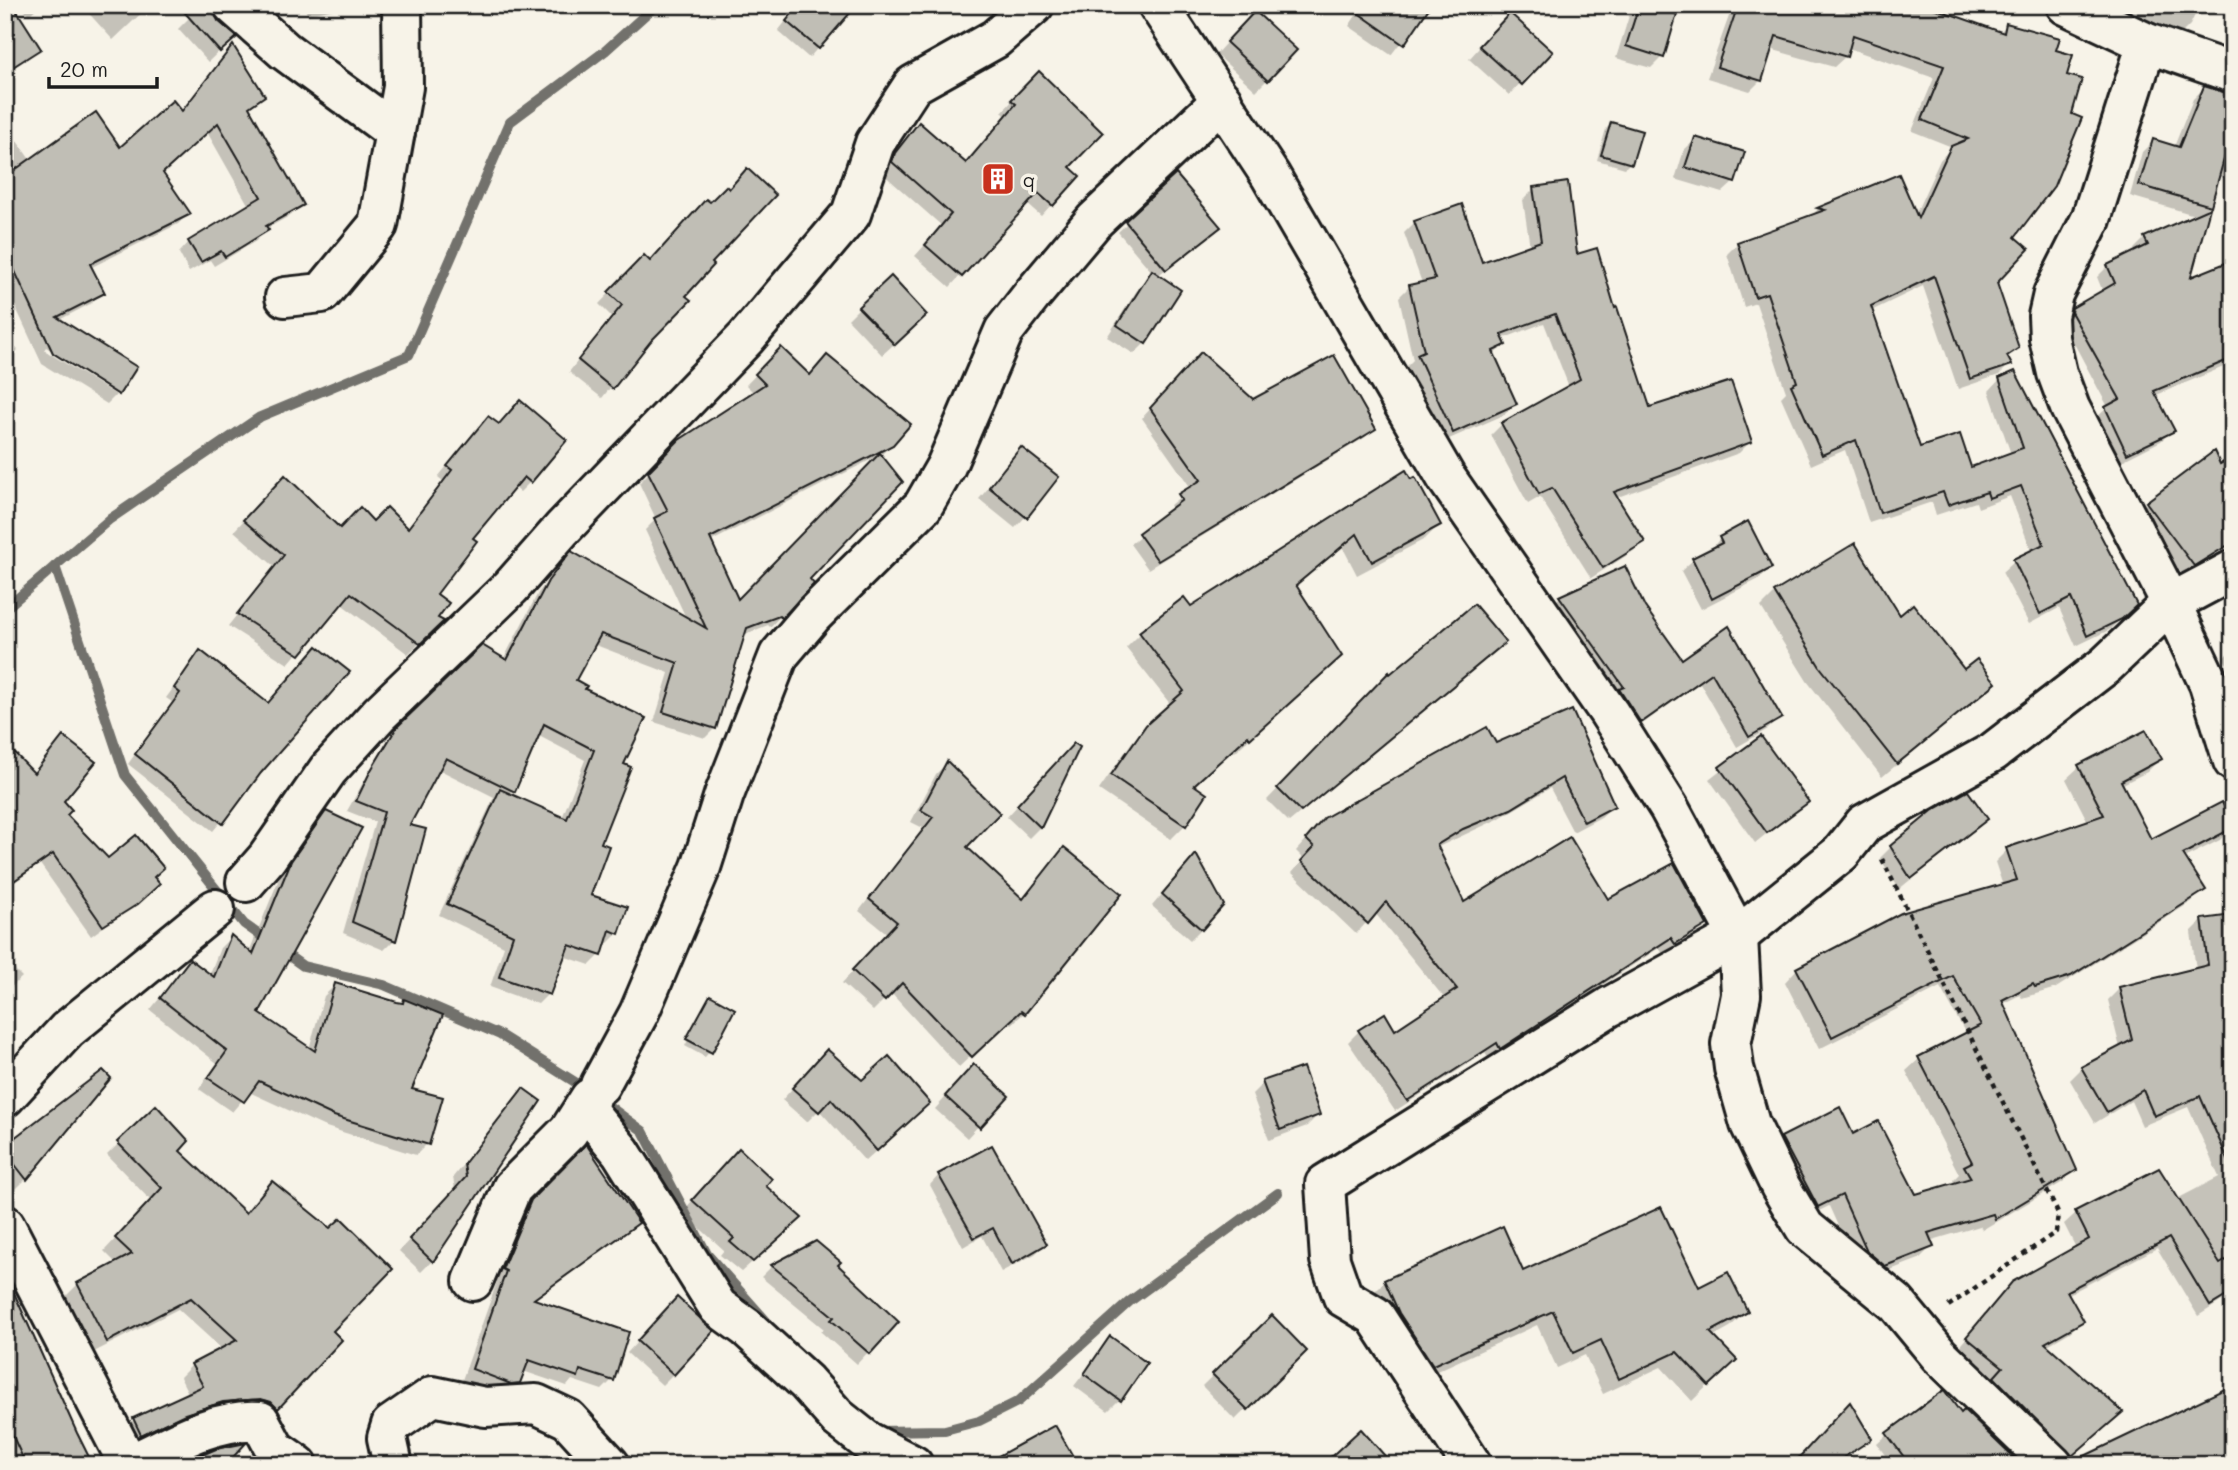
<svg xmlns="http://www.w3.org/2000/svg" width="2238" height="1470" font-family="Mali,sans-serif">
<style>
.shadow{fill:#0003;fill-rule:evenodd}
.lines{fill:none;stroke-linecap:round;stroke-linejoin:round}
.stream{stroke:#72716c;stroke-width:10}
.building{fill:#c0beb5;stroke:#1c1c1c;stroke-width:2}
.minor-casing{stroke:#1c1c1c;stroke-width:44}
.path{stroke:#1c1c1c;stroke-width:4.5;stroke-dasharray:5 5;stroke-linecap:butt}
.minor{stroke:#f7f3e8;stroke-width:38}
.labels{text-anchor:middle;dominant-baseline:central;stroke-width:7;stroke-linejoin:round;paint-order:stroke}
.poi-label{font-size:19px;fill:#1c1c1c;stroke:#f7f3e8;text-anchor:start}
</style>
<rect width="100%" height="100%" fill="#f7f3e8"/>
<filter id="ink" filterUnits="userSpaceOnUse"><feTurbulence type="fractalNoise" baseFrequency=".0143" numOctaves="2"/><feDisplacementMap in="SourceGraphic" scale="14" xChannelSelector="R" yChannelSelector="G"/><feConvolveMatrix kernelMatrix="1 2 1 2 8 2 1 2 1" color-interpolation-filters="sRGB"/></filter>
<g filter="url(#ink)">
<!-- shadow -->
<g class="shadow">
<polygon points="20,5 40,5 29,15"/>
<polygon points="87,5 150,5 113,40 84,8"/>
<polygon points="202,5 234,37 208,62 178,29"/>
<polygon points="305,5 352,5 307,15"/>
<polygon points="799,5 855,5 809,58 778,31"/>
<polygon points="1363,5 1429,5 1391,55 1349,26"/>
<polygon points="1640,5 1675,15 1662,57 1651,68 1616,58 1629,16"/>
<polygon points="1733,5 1774,5 1999,33 2007,25 2013,237 1995,283 2017,348 2006,358 2010,364 1999,375 1958,389 1923,286 1871,311 1919,449 1970,469 2011,454 1989,391 2000,379 2135,605 2109,630 2076,646 2059,608 2029,624 2002,572 2014,561 2032,552 2010,496 1978,508 1976,502 1936,515 1932,502 1869,523 1845,450 1811,465 1781,397 1786,392 1756,303 1744,307 1727,254 1738,243 1810,218 1818,209 1898,176 1915,215 1940,160 1952,147 1912,131 1934,78 1848,48 1846,56 1834,67 1770,49 1761,80 1750,91 1707,78"/>
<polygon points="2200,5 2190,25 2179,36 2120,6"/>
<polygon points="5,14 39,49 5,74"/>
<polygon points="1243,24 1267,80 1256,91 1216,54"/>
<polygon points="1499,26 1550,52 1509,95 1469,59"/>
<polygon points="233,48 263,96 248,110 302,204 291,215 266,229 256,241 214,266 210,260 189,272 179,253 189,242 249,206 207,132 161,173 188,214 178,224 90,268 102,292 92,303 59,320 118,392 46,347 44,350 116,395 107,404 42,364 5,284 5,124 31,161 120,150 181,112"/>
<polygon points="1028,84 1068,167 1077,176 1041,216 1026,203 950,287 915,256 942,226 882,173 890,157 919,124 965,164 1006,116 1002,112"/>
<polygon points="2204,88 2233,98 2233,181 2218,176 2210,205 2200,214 2187,283 2233,260 2233,363 2154,396 2172,430 2161,441 2116,464 2095,419 2108,407 2062,321 2073,309 2103,292 2097,277 2108,266 2136,253 2134,249 2145,238 2198,216 2130,196 2142,152 2153,141 2174,147 2193,99"/>
<polygon points="1611,124 1630,163 1625,168 1597,160 1606,129"/>
<polygon points="1696,139 1734,182 1722,193 1675,179 1684,150"/>
<polygon points="1175,177 1209,236 1157,276 1145,343 1134,354 1107,337 1141,284 1152,272 1118,232"/>
<polygon points="1534,189 1613,311 1649,409 1750,442 1739,453 1615,498 1643,542 1632,552 1591,578 1540,497 1528,504 1491,435 1502,424 1569,387 1544,323 1502,339 1504,345 1493,355 1515,404 1504,415 1442,442 1407,366 1413,360 1399,297 1410,286 1422,283 1404,233 1415,222 1481,265 1530,247 1523,200"/>
<polygon points="728,191 710,263 602,398 569,372 612,317 599,304 644,257 650,263 710,204"/>
<polygon points="859,308 913,327 882,355 848,319"/>
<polygon points="5,337 18,350 5,363"/>
<path d="M781 349 809 377 892 444 880 456 807 580 811 584 770 627 768 625 743 635 715 728 705 738 654 722 669 673 593 644 574 681 583 690 622 764 598 844 589 896 618 933 608 943 604 942 600 955 590 965 563 956 548 994 538 1004 490 987 504 946 439 915 494 797 438 769 408 826 423 831 394 940 384 950 343 933 375 822 347 811 388 739 399 728 503 660 538 593 561 564 687 620 645 530 656 519 639 483 680 441 754 393 746 385ZM878 456 737 602 710 542ZM537 735 585 760 562 818 509 795Z"/>
<polygon points="1192,363 1253,401 1374,429 1364,438 1148,569 1130,544 1173,509 1170,505 1191,488 1142,418"/>
<polygon points="478,428 530,482 520,492 514,487 471,538 435,595 435,618 441,622 408,654 340,603 288,664 228,626 275,567 234,531 274,487 340,530 373,523 407,529 443,481 438,477"/>
<polygon points="1021,449 1026,516 1015,528 979,499"/>
<polygon points="5,454 11,461 5,467"/>
<polygon points="1406,472 1439,525 1425,539 1357,575 1342,546 1295,586 1325,670 1235,752 1233,749 1192,786 1185,825 1171,839 1099,790 1132,742 1171,705 1126,648 1140,634 1190,608"/>
<polygon points="2147,503 2233,540 2183,575 2136,514"/>
<polygon points="1720,538 1770,568 1759,579 1701,609 1681,571 1693,560 1710,551"/>
<polygon points="1624,568 1643,608 1682,661 1728,628 1779,718 1768,729 1737,747 1700,683 1629,733 1549,609 1560,597"/>
<polygon points="1775,593 1899,617 1964,672 1994,683 1882,777 1807,681 1761,607"/>
<polygon points="1504,642 1289,822 1267,800 1389,674"/>
<polygon points="2233,648 2233,726 2211,682 2229,667 2223,658"/>
<polygon points="200,652 268,705 347,672 213,831 128,764 172,702 166,698"/>
<polygon points="1571,712 1613,806 1601,817 1573,832 1550,788 1498,819 1436,848 1463,905 1607,902 1705,924 1694,936 1663,954 1659,948 1489,1059 1485,1053 1395,1111 1348,1042 1359,1031 1395,1033 1445,999 1375,913 1356,934 1292,873 1304,859 1296,851 1313,832"/>
<polygon points="64,738 62,801 64,815 108,860 152,878 146,896 91,936 40,864 5,889 5,760 32,774"/>
<polygon points="1761,738 1807,801 1755,843 1709,779"/>
<polygon points="1063,756 1040,827 1029,838 1007,817"/>
<polygon points="2160,759 2147,772 2121,785 2150,841 2232,827 2220,840 2184,858 2204,890 2191,902 2056,988 2022,998 2020,995 2002,1004 2075,1169 2063,1182 1982,1230 1980,1226 1929,1241 1932,1246 1919,1259 1872,1277 1855,1264 1829,1206 1805,1218 1769,1151 1782,1139 1839,1109 1852,1136 1915,1196 1955,1185 1953,1180 1959,1174 1906,1071 1919,1059 1966,1034 1940,987 1819,1049 1785,982 1797,969 2003,886 1995,862 2007,850 2088,822 2066,779 2079,767"/>
<polygon points="947,763 964,847 1022,901 1064,849 1120,894 1024,1013 1012,1024 1008,1021 959,1067 891,993 873,1011 842,983 888,934 859,911 923,828 911,822 936,774"/>
<polygon points="326,813 257,1014 309,1049 324,996 335,985 401,1004 405,1001 410,1090 427,1144 416,1155 323,1126 249,1092 232,1112 199,1089 217,1063 150,1010 190,961 209,976 220,948 231,937 249,952 281,874"/>
<polygon points="1986,819 1899,889 1880,858 1891,847"/>
<polygon points="1185,868 1201,929 1190,940 1152,906"/>
<polygon points="2233,916 2233,1294 2198,1316 2157,1248 2067,1295 2082,1321 2070,1332 2046,1346 2109,1423 2061,1465 1956,1350 2013,1283 2076,1248 2064,1224 2076,1213 2158,1170 2175,1200 2219,1177 2188,1107 2142,1126 2131,1101 2095,1123 2070,1080 2082,1068 2120,1048 2108,1000 2120,988 2196,970 2191,932 2202,921"/>
<polygon points="5,960 22,977 5,993"/>
<polygon points="710,997 710,1051 705,1057 685,1046"/>
<polygon points="816,1062 862,1082 917,1114 865,1161 819,1110 807,1122 782,1100"/>
<polygon points="109,1078 26,1179 16,1189 5,1175 5,1147"/>
<polygon points="963,1078 1006,1096 967,1138 935,1109"/>
<polygon points="1263,1083 1318,1115 1307,1126 1269,1140 1252,1094"/>
<polygon points="523,1090 432,1261 421,1272 399,1251 455,1190 453,1177"/>
<polygon points="155,1108 177,1151 245,1214 272,1184 330,1331 340,1340 265,1420 128,1445 122,1432 134,1420 189,1395 180,1377 192,1365 223,1350 178,1309 94,1352 66,1296 78,1284 117,1264 104,1251 151,1201 107,1155"/>
<polygon points="586,1147 637,1222 533,1300 612,1380 602,1390 572,1380 567,1386 523,1371 519,1382 508,1393 500,1393 462,1380 497,1282 493,1279 521,1213"/>
<polygon points="728,1162 763,1186 789,1229 741,1272 720,1255 724,1250 682,1212"/>
<polygon points="939,1175 1045,1244 1035,1254 1001,1272 982,1236 963,1247 930,1185"/>
<polygon points="816,1243 835,1265 896,1322 857,1364 821,1332 824,1329 761,1277 772,1266"/>
<polygon points="1522,1273 1698,1290 1746,1312 1730,1327 1712,1337 1734,1360 1692,1401 1661,1367 1603,1394 1585,1355 1557,1368 1537,1325 1417,1380 1369,1297 1385,1281"/>
<polygon points="5,1277 20,1305 91,1465 5,1465"/>
<polygon points="666,1311 673,1374 662,1385 627,1353"/>
<polygon points="1272,1317 1305,1351 1235,1420 1202,1386"/>
<polygon points="1111,1339 1119,1400 1108,1411 1074,1386"/>
<polygon points="1961,1416 2019,1465 1892,1465 1877,1444 1888,1434"/>
<polygon points="1869,1439 1835,1465 1794,1465"/>
<polygon points="1289,1453 1303,1465 1278,1465"/>
</g>
<g class="lines">
<!-- stream -->
<g class="stream">
<polyline points="55,566 125,775 244,924 303,966 384,985 500,1035 583,1087 643,1131 707,1254 768,1323"/>
<polyline points="5,609 110,519 260,417 409,355 510,122 605,51 656,5"/>
<polyline points="877,1431 945,1430 979,1421 1019,1401 1129,1302 1278,1193"/>
</g>
</g>
<!-- building -->
<g class="building">
<polygon points="5,5 13,5 41,49 5,72"/>
<polygon points="178,5 212,5 218,21 237,37 220,52"/>
<polygon points="799,5 857,5 819,49 786,21"/>
<polygon points="1347,5 1431,5 1404,45"/>
<polygon points="1639,5 1677,14 1664,58 1626,46"/>
<polygon points="1738,5 1925,5 2004,33 2006,23 2060,38 2056,50 2073,55 2067,75 2082,79 2072,114 2082,118 2054,186 2015,237 2029,249 1997,283 2019,348 2007,356 2012,365 1970,379 1934,276 1871,306 1920,447 1960,434 1971,467 2023,448 1999,378 2015,371 2137,605 2122,619 2087,636 2071,598 2040,614 2013,559 2044,544 2021,486 1989,498 1987,492 1948,505 1943,492 1880,513 1856,440 1822,455 1791,385 1797,382 1767,293 1755,297 1737,242 1825,210 1817,208 1899,174 1918,218 1951,146 1968,139 1922,120 1944,66 1853,35 1847,57 1776,36 1762,81 1717,67"/>
<polygon points="1255,11 1297,50 1268,81 1226,42"/>
<polygon points="1510,13 1553,52 1522,85 1479,46"/>
<polygon points="233,45 265,96 249,107 304,205 266,226 269,230 225,257 221,251 201,262 188,241 261,197 218,123 163,173 191,214 90,264 105,293 57,317 137,367 119,395 53,353 5,250 5,177 96,112 120,147 173,100 182,111"/>
<polygon points="1039,71 1103,133 1070,167 1080,176 1053,206 1038,193 962,277 925,245 951,214 892,162 895,153 919,122 966,163 1016,104 1011,100"/>
<polygon points="2204,86 2233,95 2233,154 2226,152 2211,206 2139,185 2153,139 2179,147"/>
<polygon points="1611,122 1642,131 1632,164 1601,155"/>
<polygon points="1695,137 1745,152 1735,183 1685,167"/>
<polygon points="747,168 776,195 712,263 714,265 686,296 691,300 651,341 613,389 578,360 622,305 608,292 644,255 650,261 706,199 710,202 726,186 729,189"/>
<polygon points="1176,174 1221,227 1166,270 1125,221"/>
<polygon points="1568,182 1577,254 1597,248 1615,308 1617,307 1650,407 1731,381 1752,442 1614,492 1645,542 1603,568 1552,488 1539,494 1501,423 1580,379 1555,314 1501,334 1506,345 1493,351 1517,404 1453,433 1417,354 1424,351 1409,285 1435,279 1414,221 1462,204 1482,262 1541,241 1533,187"/>
<polygon points="2210,208 2191,277 2233,260 2233,358 2154,391 2175,431 2127,454 2105,407 2120,399 2071,312 2072,308 2115,283 2107,265 2148,245 2144,237"/>
<polygon points="1152,270 1181,290 1146,344 1117,325"/>
<polygon points="891,276 927,315 895,345 858,307"/>
<polygon points="781,347 810,375 827,355 911,424 893,445 710,538 738,599 880,453 903,482 810,579 814,584 782,618 779,616 747,628 716,729 663,712 678,663 601,634 576,680 587,686 585,689 646,718 624,764 631,767 601,843 609,846 591,895 628,907 619,934 610,930 602,956 569,945 550,995 499,977 513,935 447,904 500,789 567,819 594,750 544,724 515,792 446,758 410,825 426,829 396,941 352,922 384,812 356,801 371,770 397,727 482,645 507,660 548,581 571,551 706,628 654,518 668,511 648,472 679,440 765,384 755,374"/>
<polygon points="1201,352 1253,399 1334,355 1376,429 1158,561 1138,533 1182,500 1178,494 1201,480 1150,408"/>
<polygon points="520,400 567,440 531,483 524,477 473,538 477,541 437,594 449,603 438,618 444,621 420,644 351,593 300,655 237,614 284,555 243,520 285,475 340,528 360,507 373,521 387,507 408,528 452,470 447,466 488,416 499,424"/>
<polygon points="1021,447 1059,477 1027,518 989,487"/>
<polygon points="2214,451 2220,464 2233,457 2233,542 2194,566 2146,502"/>
<polygon points="1406,470 1411,479 1415,477 1441,525 1372,562 1357,534 1296,585 1342,656 1250,739 1248,736 1194,785 1207,794 1186,826 1111,775 1146,725 1184,691 1139,632 1184,597 1191,606"/>
<polygon points="1748,521 1772,568 1712,599 1692,558 1722,543 1719,537"/>
<polygon points="1855,543 1900,615 1913,604 1964,669 1977,659 1996,683 1897,764 1820,667 1774,592"/>
<polygon points="1625,566 1645,607 1682,659 1729,626 1782,718 1749,737 1712,673 1641,723 1619,689 1624,687 1559,596"/>
<polygon points="1474,604 1506,642 1301,812 1277,788 1389,672 1390,674"/>
<polygon points="317,646 350,672 261,773 223,824 135,754 180,693 174,688 200,650 268,703"/>
<polygon points="1572,710 1615,806 1584,822 1562,778 1511,809 1463,829 1437,845 1464,902 1570,837 1608,899 1674,863 1707,925 1675,944 1671,938 1500,1049 1497,1043 1407,1101 1358,1030 1385,1013 1395,1030 1457,989 1386,902 1368,924 1301,861 1314,847 1306,839 1324,818 1487,727 1496,743"/>
<polygon points="2146,730 2162,759 2121,781 2151,839 2222,802 2233,824 2233,828 2183,854 2206,890 2071,976 2035,987 2033,984 2002,1000 2077,1170 1995,1219 1993,1214 1928,1233 1934,1247 1885,1266 1867,1251 1842,1195 1818,1207 1781,1137 1840,1107 1853,1134 1878,1121 1916,1194 1971,1178 1964,1166 1972,1162 1918,1057 1981,1025 1953,976 1832,1037 1796,968 1901,913 2017,880 2006,848 2104,815 2078,765"/>
<polygon points="63,736 96,762 64,801 72,810 67,815 108,858 136,835 164,868 154,877 160,884 138,904 103,926 53,854 5,887 5,743 34,773"/>
<polygon points="1761,736 1809,802 1767,833 1719,767"/>
<polygon points="1074,743 1080,747 1041,828 1017,805"/>
<polygon points="947,761 1000,813 967,847 1023,899 1064,847 1122,894 1025,1014 1021,1011 972,1057 902,983 885,1001 852,970 897,922 869,899 933,817 921,810"/>
<polygon points="1968,791 1988,819 1911,879 1890,846 1932,811"/>
<polygon points="326,811 362,828 259,1013 315,1051 335,983 397,1002 403,1003 404,999 443,1015 412,1089 443,1097 429,1145 334,1116 259,1081 244,1102 208,1078 227,1051 160,998 190,959 214,977 231,935 253,954 291,861"/>
<polygon points="1196,854 1224,905 1202,930 1162,894"/>
<polygon points="2233,915 2233,1171 2200,1096 2154,1116 2143,1090 2107,1112 2081,1067 2132,1040 2119,987 2208,965 2202,919"/>
<polygon points="710,995 735,1009 712,1053 686,1039"/>
<polygon points="827,1049 862,1080 889,1056 930,1103 877,1151 831,1099 819,1112 792,1088"/>
<polygon points="974,1064 1009,1096 980,1128 945,1096"/>
<polygon points="1303,1067 1320,1115 1280,1130 1262,1081"/>
<polygon points="103,1070 111,1078 27,1180 5,1152 5,1145"/>
<polygon points="523,1088 541,1101 433,1262 409,1239 466,1177 464,1164"/>
<polygon points="156,1105 189,1141 180,1151 246,1213 272,1181 330,1228 341,1218 393,1269 333,1331 342,1340 278,1409 271,1402 261,1399 223,1402 185,1414 141,1435 133,1418 203,1386 191,1364 237,1340 191,1298 107,1342 77,1283 132,1254 115,1238 162,1188 117,1142"/>
<polygon points="586,1144 639,1223 534,1299 629,1332 614,1381 580,1370 578,1377 529,1360 520,1383 511,1384 472,1369 506,1271 502,1269 531,1200"/>
<polygon points="992,1145 1047,1244 1012,1264 993,1228 974,1238 938,1174"/>
<polygon points="739,1148 772,1179 766,1186 802,1218 753,1262 730,1242 734,1238 692,1200"/>
<polygon points="2159,1168 2220,1264 2233,1256 2233,1292 2210,1306 2169,1238 2067,1291 2084,1321 2045,1343 2123,1412 2072,1456 1994,1377 2003,1367 1966,1337 2012,1282 2089,1239 2075,1211"/>
<polygon points="1661,1207 1699,1287 1728,1272 1748,1312 1710,1332 1737,1360 1709,1386 1677,1352 1619,1379 1601,1340 1573,1353 1553,1311 1433,1365 1399,1313 1384,1280 1503,1226 1523,1271"/>
<polygon points="816,1241 841,1262 838,1265 899,1322 870,1354 831,1320 834,1317 771,1265"/>
<polygon points="5,1273 77,1433 93,1465 26,1465 5,1419"/>
<polygon points="677,1297 714,1331 674,1375 637,1341"/>
<polygon points="1272,1315 1307,1351 1248,1410 1212,1374"/>
<polygon points="1110,1336 1147,1363 1121,1401 1084,1374"/>
<polygon points="2233,1385 2233,1465 2074,1465 2074,1461"/>
<polygon points="1944,1390 1961,1413 1964,1410 2021,1465 1910,1465 1886,1433"/>
<polygon points="1850,1402 1872,1439 1832,1465 1792,1465"/>
<polygon points="1055,1425 1078,1465 982,1465"/>
<polygon points="1361,1429 1393,1465 1322,1465"/>
<polygon points="246,1443 226,1465 179,1465 216,1449"/>
</g>
<g class="lines">
<defs>
<g id="minor">
<polyline points="233,5 285,51 395,132"/>
<polyline points="1158,5 1270,175 1447,479 1609,713 1669,808 1738,936 1741,995 1731,1044 1734,1068 1750,1124 1780,1186 1805,1228 1896,1303 1939,1355 2053,1465"/>
<polyline points="2066,5 2147,43 2233,73"/>
<polyline points="2147,43 2091,219 2053,294 2048,316 2049,338 2057,373 2070,408 2171,603 2209,684 2233,761"/>
<polyline points="285,297 322,293 378,225 403,87 402,5"/>
<polyline points="246,882 267,858 328,770 380,713 511,587 562,529 746,338 851,214 875,143 913,85 995,39 1034,5"/>
<polyline points="600,1085 639,1013 701,867 724,795 779,655 813,615 923,506 946,466 1004,331 1032,295 1095,220 1222,100"/>
<polyline points="5,1097 67,1030 215,909"/>
<polyline points="585,1108 621,1152 718,1307 747,1328 806,1382 838,1418 867,1441 913,1465"/>
<path d="M5 1225 129 1465C168 1446 216 1417 260 1421L275 1449 298 1465"/>
<polyline points="473,1281 512,1188 569,1131 590,1098"/>
<polyline points="393,1465 387,1438 391,1425 433,1396 485,1407 536,1404 568,1419 610,1465"/>
<polyline points="1472,1465 1375,1316 1343,1297 1330,1260 1325,1184 1609,1007 1738,936 1841,853 1864,824 1993,752 2106,665 2171,603 2233,570"/>
</g>
</defs>
<!-- minor casing -->
<use href="#minor" class="minor-casing"/>
<!-- path -->
<polyline class="path" points="1882,859 2058,1213 2056,1232 1947,1307"/>
<!-- minor -->
<use href="#minor" class="minor"/>
</g>
</g>
<!-- icons -->
<defs>
<symbol id="building-square" viewBox="-11 -11 22 22"><rect x="-9" y="-9" width="18" height="18" rx="4" fill="#c8321e" stroke="#f7f3e8"/><path d="M-4-6H4V6H1V3H-1V6H-4ZM-2.5-4.3h1.7v1.8h-1.7ZM.8-4.3h1.7v1.8H.8ZM-2.5-1h1.7V.8h-1.7ZM.8-1h1.7V.8H.8Z" fill="#fff"/></symbol>
</defs>
<g fill-rule="evenodd">
<use href="#building-square" x="979" y="160" width="38" height="38"/>
</g>
<g class="labels">
<!-- poi labels -->
<g class="poi-label">
<text x="1023" y="179">q</text>
</g>
</g>
<!-- margin -->
<rect width="2238" height="1470" fill="none" stroke="#f7f3e8" stroke-width="28"/>
<rect x="14" y="14" width="2210" height="1442" fill="none" stroke="#1c1c1c" stroke-width="2.5" filter="url(#ink)"/>
<!-- scale -->
<path d="M49 77v10h108v-10" fill="none" stroke="#1c1c1c" stroke-width="3.5"/>
<text x="60" y="77" font-size="21" fill="#1c1c1c" stroke="#f7f3e8" stroke-width="5" paint-order="stroke">20 m</text>
</svg>
